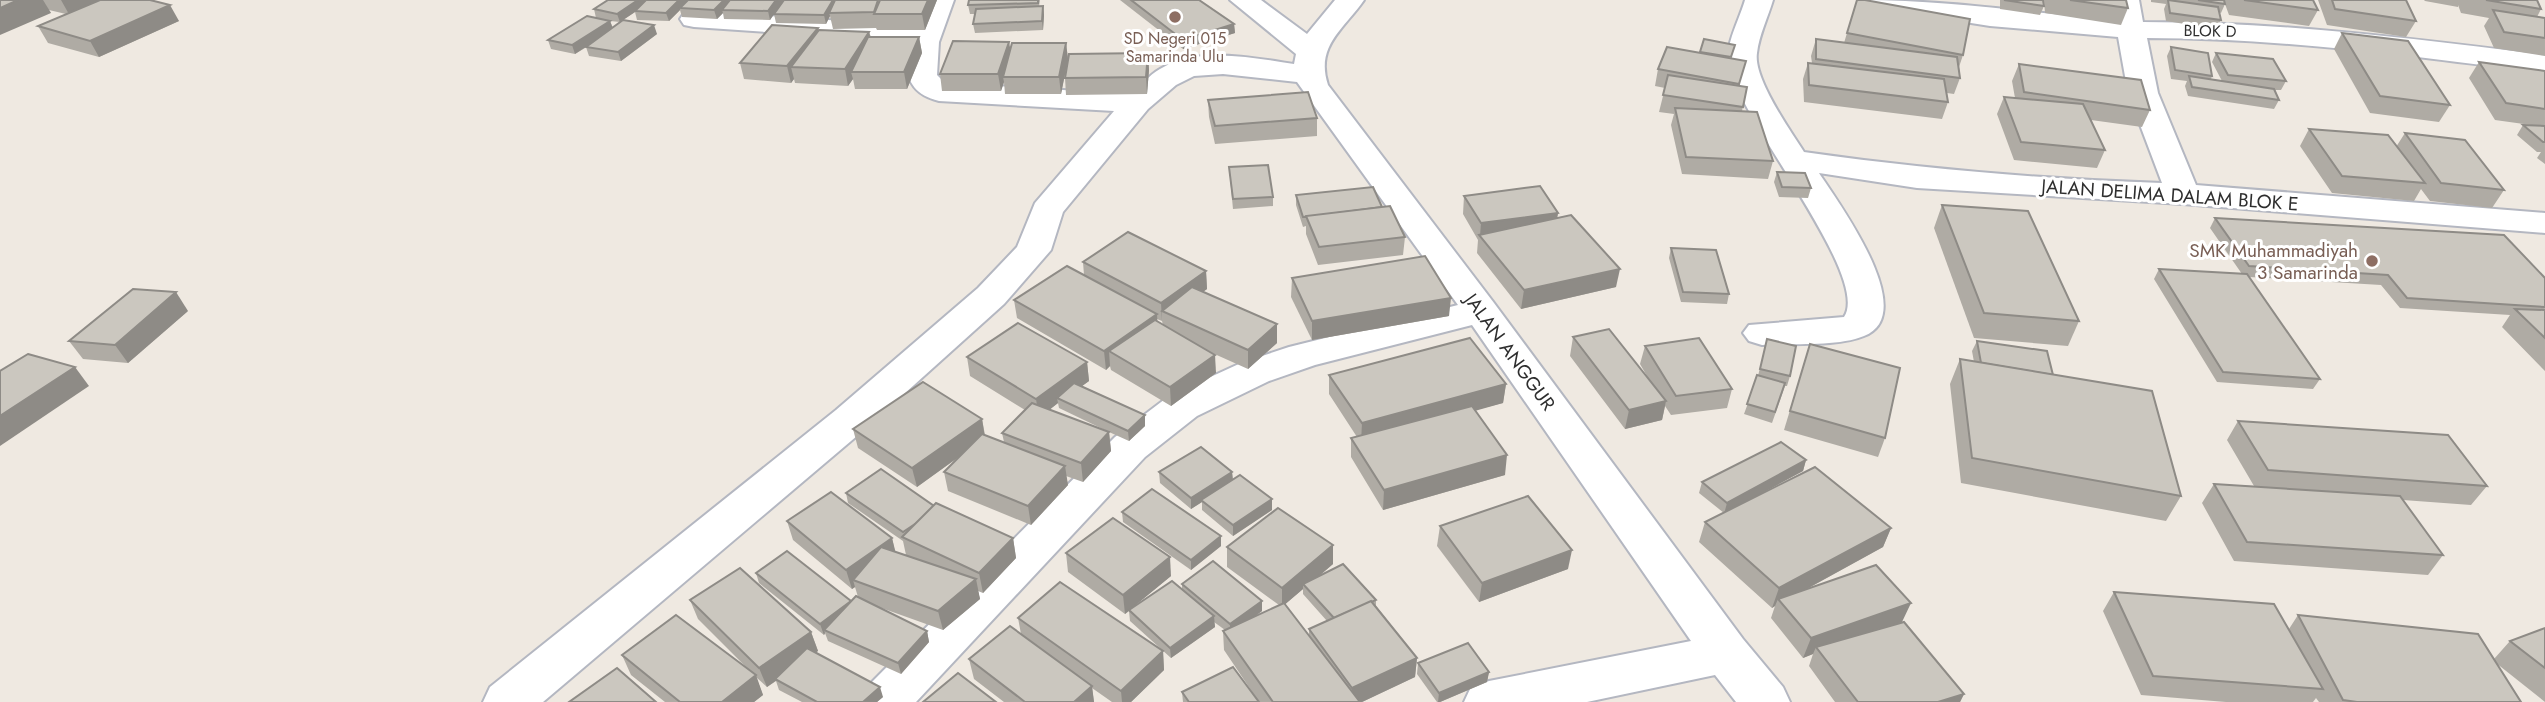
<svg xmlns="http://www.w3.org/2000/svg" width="2545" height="702" font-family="Jost,sans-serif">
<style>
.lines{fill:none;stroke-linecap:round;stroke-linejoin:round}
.minor-casing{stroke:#b4b7c1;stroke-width:4}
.minor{fill:#fff;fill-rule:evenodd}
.wall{fill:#afaba4;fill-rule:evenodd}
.shaded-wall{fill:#8e8b86}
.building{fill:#cbc7bf;stroke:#8e8b86;stroke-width:2}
.education-dot{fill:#8d6e63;stroke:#fff;stroke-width:2.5}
.labels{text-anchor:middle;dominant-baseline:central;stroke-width:6;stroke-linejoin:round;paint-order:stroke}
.far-street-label{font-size:16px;fill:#2e2e2e;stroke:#fff}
.far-education-label{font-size:16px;fill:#785e54;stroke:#fff}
.street-label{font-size:19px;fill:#2e2e2e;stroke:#fff}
.education-label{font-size:19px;fill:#785e54;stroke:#fff;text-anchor:end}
</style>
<rect width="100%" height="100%" fill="#efe9e1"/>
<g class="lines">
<defs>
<g id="minor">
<path d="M926 0H954L939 42 937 75 945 83 1131 94C1141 86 1149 75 1160 69 1198 46 1253 58 1294 64L1296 54 1230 0H1261L1307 34 1335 0H1364C1344 29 1315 46 1328 85L1494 303 1743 639 1783 687 1790 702H1736L1715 675 1587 702H1464L1471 687 1489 681 1691 641 1472 325 1315 365 1269 381 1197 416 1145 457 916 702H860L867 687 1115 437 1169 396 1241 363 1289 347 1458 305 1297 82 1223 74 1194 76 1176 85 1148 109 1063 212 1051 250 1004 304 864 430 543 702H483L490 687 836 410 978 288 1017 247 1035 203 1114 111 939 101C907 93 903 72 911 42L694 27 684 25 680 19 684 13 694 11 916 26Z"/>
<path d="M1745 0H1773C1768 17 1759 35 1757 53 1753 78 1790 130 1804 152 1923 169 2042 179 2162 183L2128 93 2118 37 1990 26 1876 8 1866 6 1862 0C1947 0 2031 13 2115 20L2111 0H2139L2143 22C2279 22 2410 38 2545 55V73C2411 56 2282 38 2147 38L2158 93 2196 185 2545 213V233L2183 204 1917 188 1819 173C1838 202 1921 314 1864 336 1838 347 1791 343 1762 345L1749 341 1743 333 1749 325 1844 317C1872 276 1736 116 1728 62 1726 43 1740 18 1745 0Z"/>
</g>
</defs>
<!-- minor casing -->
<use href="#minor" class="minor-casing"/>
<!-- minor -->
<use href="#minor" class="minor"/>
</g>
<!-- wall -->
<g class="wall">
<polygon points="0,0 150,0 179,21 99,57 48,43 38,26 66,14 49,10 51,13"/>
<path d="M608 0H937L925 30H877L876 28 833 29 830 16 826 24 776 23 774 14 770 20 724 19 723 13 717 19 682 17 680 10 669 21 637 20 635 12 623 20 657 34 621 61 589 56 586 47 590 45 575 54 551 49 548 40 596 18 594 9ZM610 21 620 22 613 28Z"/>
<polygon points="1040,0 1039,6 1043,6 1044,15 1043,30 975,33 973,24 975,14 970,14 968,5"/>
<polygon points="1120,0 1199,0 1234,24 1235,33 1183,49"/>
<polygon points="2000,0 2043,0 2044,6 2040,15 2000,9"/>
<polygon points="2044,0 2126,0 2128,8 2121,25 2045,13"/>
<polygon points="2151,0 2313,0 2318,10 2309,26 2229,15 2225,4 2221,13 2219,12 2221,20 2216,29 2166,21 2164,9 2166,4 2151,2"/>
<polygon points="2318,0 2406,0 2416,21 2406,37 2327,25"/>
<polygon points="2424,0 2537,0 2541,9 2537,17 2545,18 2545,56 2494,48 2484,26 2489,18 2461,13 2458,5 2458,7 2425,1"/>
<polygon points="818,30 869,32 871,37 919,37 922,53 907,89 855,89 853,79 848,86 795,83 794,79 791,83 744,79 740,63"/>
<polygon points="1847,33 1963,55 1959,67 1960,78 1954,94 1947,93 1948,102 1942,119 1804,102 1803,79 1808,63 1812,63 1811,56 1816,39 1844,43"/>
<polygon points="2342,33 2450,105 2439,122 2370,113 2334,49"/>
<polygon points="1066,43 1068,59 1061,94 1005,94 1004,82 1001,91 942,91 940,74 1010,49"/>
<polygon points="2171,47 2212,76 2211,79 2222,81 2212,62 2216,53 2286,81 2281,90 2275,90 2279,100 2274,109 2188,96 2185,86 2187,81 2171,79 2167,56"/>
<polygon points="1148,53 1149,70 1147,94 1066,95 1065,78"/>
<polygon points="1732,58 1740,86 1747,87 1742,111 1773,161 1768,179 1682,174 1671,125 1674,114 1659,112 1665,88 1655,86 1658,69"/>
<polygon points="2479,62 2545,71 2545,164 2537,158 2541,152 2537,152 2517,135 2523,125 2531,125 2495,120 2469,78"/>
<polygon points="2019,64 2150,110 2142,127 2091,120 2105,150 2097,168 2014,160 1997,114 2004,97 2015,98 2012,81"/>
<polygon points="1208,100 1317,118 1317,136 1215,144 1209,117"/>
<polygon points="2309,129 2396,147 2405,133 2504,190 2492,208 2430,201 2421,189 2414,201 2332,193 2300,146"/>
<polygon points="1229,167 1273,197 1273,206 1233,209"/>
<polygon points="1777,172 1811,188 1808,198 1779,197 1774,182"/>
<polygon points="1296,195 1382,207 1405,237 1403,255 1318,265 1306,234 1306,226 1303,227 1296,205"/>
<polygon points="1464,196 1558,213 1557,218 1616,287 1521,309 1477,253 1478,240 1463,214"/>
<polygon points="1942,205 2079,321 2068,346 1974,338 1934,228"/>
<polygon points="2215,218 2545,278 2545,371 2502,327 2510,315 2400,308 2381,285 2249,277 2320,379 2313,389 2217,382 2154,279 2159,269 2242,274 2210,228"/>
<polygon points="1671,248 1729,294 1727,304 1681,302 1669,258"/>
<path d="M1083 262 1206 271 1207 289 1203 292 1277 343 1248 369 1210 352 1216 373 1171 406 1111 370 1110 366 1106 370 1017 318 1014 300 1084 275ZM1157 319 1162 321 1163 325 1157 321Z"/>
<polygon points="1292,278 1449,316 1312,340 1291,297"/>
<polygon points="188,311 128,363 83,359 69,341"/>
<polygon points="1573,337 1651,383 1640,364 1645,346 1732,389 1727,408 1671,415 1665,406 1662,420 1625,429 1570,356"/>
<polygon points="1767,339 1790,376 1787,386 1785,386 1772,423 1744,414 1758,376"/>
<polygon points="1977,341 2053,375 2181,496 2166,521 1961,483 1950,384 1960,359 1974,362 1972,351"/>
<polygon points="1810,344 1885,438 1878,457 1784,430"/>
<path d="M967 357 1087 362 1089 381 1082 386 1145 415V426L1129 441 1109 432 1111 451 1083 482 1066 476 1068 485 1031 525 948 491 944 472 960 456 917 487 858 448 853 429 982 419 985 435 1004 442 1002 433 1025 410 970 376ZM1058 403 1059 408 1109 432 1049 410Z"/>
<polygon points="1329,375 1506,384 1503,403 1475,410 1505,475 1383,510 1351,457 1351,438 1357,437 1329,394"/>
<polygon points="2238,421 2487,486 2471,505 2403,500 2443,555 2428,575 2234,561 2202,503 2214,484 2254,486 2227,440"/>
<polygon points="1806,460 1803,471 1743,503 1891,528 1883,547 1805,590 1902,622 1964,694 1960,702 1835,702 1809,666 1813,654 1803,658 1771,618 1775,606 1772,608 1699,542 1705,522 1724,513 1699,493 1702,482"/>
<polygon points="1159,472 1232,472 1233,480 1272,510 1233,536 1202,510 1202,502 1191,509 1160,483"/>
<polygon points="846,493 934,506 1013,538 1016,558 983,593 978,591 980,599 943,630 873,605 927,631 929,642 901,674 828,641 825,633 824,635 759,583 756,573 851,602 858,597 855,587 852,589 793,540 787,521 892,538 895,552 906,555 903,541 848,503"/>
<polygon points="1122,512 1221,536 1221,546 1191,570 1123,522"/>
<polygon points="1440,526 1568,569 1479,602 1437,546"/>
<path d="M1227 547 1333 564 1318 577 1376 600V606L1417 658 1415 677 1362 702H1259L1224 650 1223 631 1225 630 1214 622 1215 627 1171 658 1130 621 1129 611 1125 614 1068 572 1066 553 1171 576 1135 605 1182 589V584L1262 611 1255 616 1279 605 1227 567ZM1303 589V594L1327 621 1309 629V635L1285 604Z"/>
<polygon points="2114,592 2289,629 2298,615 2494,659 2510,641 2545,628 2545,702 2496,663 2521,702 2319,702 2316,698 2313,702 2226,702 2141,695 2103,611"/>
<polygon points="690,600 811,632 818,651 816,652 883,697 877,702 802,702 779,690 776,681 767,687 756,677 763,695 754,702 665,702 631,675 622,655 751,672 698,619"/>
<polygon points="1018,618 1163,651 1164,670 1131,702 1112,702 1092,688 1094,702 1004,702 974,679 969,659 1021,634"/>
<polygon points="1418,663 1489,672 1487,682 1440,702 1437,702 1417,674"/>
<polygon points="1182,692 1259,702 1183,702"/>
</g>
<!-- shaded-wall -->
<g class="shaded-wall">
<polygon points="18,0 43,0 51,13 0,35 0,8"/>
<polygon points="61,0 107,0 70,16"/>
<polygon points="638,0 646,0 635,11 635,12 620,22 617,14"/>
<polygon points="679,0 690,0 680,8 680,10 669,21 666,13"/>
<polygon points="724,0 735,0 722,10 723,13 717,19 714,10"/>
<polygon points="776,0 784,0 770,20 768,11"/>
<polygon points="833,0 840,0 829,13 830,16 826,24 824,15"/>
<polygon points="928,0 937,0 925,30 922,14"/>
<polygon points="170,5 179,21 99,57 90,41"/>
<polygon points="1043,6 1044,15 1043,30 1042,21"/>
<polygon points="610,21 613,29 575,54 572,45"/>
<polygon points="1234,24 1235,33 1183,49 1183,40"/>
<polygon points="654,25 657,34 621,61 618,52"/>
<polygon points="818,28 821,44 791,67 794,79 791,83 787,66"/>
<polygon points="869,32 873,48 851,72 853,79 848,86 845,69"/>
<polygon points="919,37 922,53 907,89 904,72"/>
<polygon points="1009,42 1012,58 1003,77 1004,82 1001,91 998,74"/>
<polygon points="1066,43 1068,59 1061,94 1059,77"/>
<polygon points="1148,53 1149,70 1147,94 1146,77"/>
<polygon points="1558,213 1555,231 1480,236 1481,223"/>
<polygon points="1620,269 1616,287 1521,309 1524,290"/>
<polygon points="1206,271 1207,289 1170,315 1162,311 1162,321 1161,303"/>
<polygon points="176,292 188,311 128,363 115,345"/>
<polygon points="1451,298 1449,316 1312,340 1312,321"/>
<polygon points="1157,314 1158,333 1109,351 1110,366 1106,370 1104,351"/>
<polygon points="1277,324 1277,343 1248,369 1248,350"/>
<polygon points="1215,355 1216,373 1171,406 1170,387"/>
<polygon points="1087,362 1089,381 1063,400 1057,398 1058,403 1039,418 1036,399"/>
<polygon points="75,367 89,386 0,446 0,416"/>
<polygon points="1506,384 1503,403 1361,443 1362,423"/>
<polygon points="1666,401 1662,420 1625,429 1629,410"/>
<polygon points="1145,415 1145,426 1129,441 1128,431"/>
<polygon points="982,419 985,438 917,487 912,468"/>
<polygon points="1109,432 1111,451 1083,482 1081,463"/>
<polygon points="1507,455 1505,475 1383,510 1384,490"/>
<polygon points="1806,460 1803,471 1724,514 1727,503"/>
<polygon points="1065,466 1068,485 1031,525 1028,506"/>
<polygon points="1232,472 1233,482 1201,500 1202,502 1191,509 1191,498"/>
<polygon points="1272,499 1272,510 1233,536 1233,525"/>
<polygon points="1891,528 1883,547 1781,603 1778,599 1775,606 1772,608 1779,588"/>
<polygon points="1221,536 1221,546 1191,570 1191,560"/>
<polygon points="892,538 897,558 853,580 855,587 852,589 846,570"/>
<polygon points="1013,538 1016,558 983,593 979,573"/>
<polygon points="1333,545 1333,564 1306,587 1303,584 1303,589 1282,607 1282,588"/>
<polygon points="1572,550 1568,569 1479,602 1482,583"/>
<polygon points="1170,557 1171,576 1125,614 1123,595"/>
<polygon points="976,579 980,599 943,630 938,611"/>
<polygon points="851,601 827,632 824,630 825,633 824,635 820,624"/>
<polygon points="1262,601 1262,611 1230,635 1230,624"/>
<polygon points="1911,603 1902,622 1816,647 1813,654 1803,658 1811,638"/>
<polygon points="1214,616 1215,627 1171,658 1170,648"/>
<polygon points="927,631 929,642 901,674 898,663"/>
<polygon points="811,632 818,651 767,687 759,668"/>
<polygon points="1163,651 1164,670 1131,702 1122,702 1121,691"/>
<polygon points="1417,658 1415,677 1362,702 1351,702 1352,688"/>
<polygon points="1489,672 1487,682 1440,702 1438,702 1439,693"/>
<polygon points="756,675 763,695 754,702 722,702"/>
<polygon points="1092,686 1094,702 1074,702"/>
<polygon points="880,687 883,697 877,702 863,702"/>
<polygon points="1964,694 1960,702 1938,702"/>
</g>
<!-- building -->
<g class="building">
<polygon points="0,0 18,0 0,8"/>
<polygon points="100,0 150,0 170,5 90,41 38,26"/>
<polygon points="608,0 638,0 617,14 594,9"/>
<polygon points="646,0 679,0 666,13 635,11"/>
<polygon points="688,0 724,0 714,10 680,8"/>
<polygon points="730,0 776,0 768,11 722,10"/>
<polygon points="784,0 833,0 824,15 774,14"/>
<polygon points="835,0 878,0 874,12 829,13"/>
<polygon points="880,0 928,0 922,14 874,14"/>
<polygon points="969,0 1038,0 1038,3 968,5"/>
<polygon points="1131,0 1199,0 1234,24 1183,40"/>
<polygon points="1857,0 1865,0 1970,19 1963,55 1847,33"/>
<polygon points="2004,0 2043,0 2044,6"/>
<polygon points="2070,0 2126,0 2128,8"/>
<polygon points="2168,0 2218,7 2221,20 2170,13"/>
<polygon points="2198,0 2224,0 2225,4"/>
<polygon points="2244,0 2313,0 2318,10"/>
<polygon points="2332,0 2406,0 2416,21 2335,9"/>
<polygon points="2486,0 2537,0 2541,9"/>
<polygon points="1043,6 1042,21 973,24 976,9"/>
<polygon points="2493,10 2545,18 2545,38 2504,32"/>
<polygon points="587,16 610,21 572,45 548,40"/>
<polygon points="623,20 654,25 618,52 586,47"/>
<polygon points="772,25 818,28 787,66 740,63"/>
<polygon points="819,30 869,32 845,69 791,67"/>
<polygon points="2342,33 2408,41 2450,105 2380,96"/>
<polygon points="868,37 919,37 904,72 851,72"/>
<polygon points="1704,39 1735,45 1731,57 1700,52"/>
<polygon points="1816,39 1957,57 1960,78 1816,59"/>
<polygon points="953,41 1009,42 998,74 940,74"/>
<polygon points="1012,43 1066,43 1059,77 1003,77"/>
<polygon points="1667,47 1746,61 1739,84 1658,69"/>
<polygon points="2171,47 2208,53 2212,76 2175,70"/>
<polygon points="1148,53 1146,77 1065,78 1069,54"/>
<polygon points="2216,53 2273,59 2286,81 2228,75"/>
<polygon points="2479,62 2545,71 2545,109 2506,103"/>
<polygon points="1808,63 1944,79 1948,102 1809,85"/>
<polygon points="2019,64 2141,80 2150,110 2024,92"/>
<polygon points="1668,75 1747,87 1743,107 1663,95"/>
<polygon points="2189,76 2274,89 2279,100 2192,87"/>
<polygon points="1308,92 1317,118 1215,126 1208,100"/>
<polygon points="2004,97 2083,104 2105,150 2021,142"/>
<polygon points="1675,108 1757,112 1773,161 1686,157"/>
<polygon points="2523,125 2545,126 2545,142 2543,142"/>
<polygon points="2309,129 2388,135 2425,183 2342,176"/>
<polygon points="2405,133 2465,140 2504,190 2441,183"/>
<polygon points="1268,165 1273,197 1233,199 1229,167"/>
<polygon points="1777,172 1805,173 1811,188 1782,187"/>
<polygon points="1540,186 1558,213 1481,223 1464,196"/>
<polygon points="1373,187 1382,207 1307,217 1303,217 1296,195"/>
<polygon points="1942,205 2028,211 2079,321 1984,313"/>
<polygon points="1390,206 1405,237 1319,247 1306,216"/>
<polygon points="1571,215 1620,269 1524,290 1479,235"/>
<polygon points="2215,218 2504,235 2545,278 2545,307 2407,298 2388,275 2249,266"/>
<polygon points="1128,232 1206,271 1161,303 1083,262"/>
<polygon points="1671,248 1716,250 1729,294 1683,292"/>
<polygon points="1425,256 1451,298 1312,321 1292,278"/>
<polygon points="1067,266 1157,314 1104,351 1014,300"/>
<polygon points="2159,269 2247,274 2320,379 2223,372"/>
<polygon points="1192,287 1277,324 1248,350 1162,311"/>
<polygon points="133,289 176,292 115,345 69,341"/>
<polygon points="2515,309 2545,310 2545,338"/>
<polygon points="1155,320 1215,355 1170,387 1109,351"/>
<polygon points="1018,323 1087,362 1036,399 967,357"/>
<polygon points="1609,329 1666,401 1629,410 1573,337"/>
<polygon points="1470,338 1506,384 1362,423 1329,375"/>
<polygon points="1699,338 1732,389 1676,396 1645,346"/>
<polygon points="1767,339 1796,346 1790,376 1760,369"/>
<polygon points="1977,341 2047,351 2053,375 1981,363"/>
<polygon points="1810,344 1900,368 1885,438 1790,411"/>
<polygon points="28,354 75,367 0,416 0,371"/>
<polygon points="1960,359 2152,391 2181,496 1972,458"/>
<polygon points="1757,375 1785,383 1775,412 1747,404"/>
<polygon points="923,382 982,419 912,468 853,429"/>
<polygon points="1074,383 1145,415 1128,431 1057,398"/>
<polygon points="1032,403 1109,432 1081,463 1002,433"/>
<polygon points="1472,406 1507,455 1384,490 1351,438"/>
<polygon points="2238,421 2448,435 2487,486 2268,470"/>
<polygon points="982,434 1065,466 1028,506 944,472"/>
<polygon points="1781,442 1806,460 1727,503 1702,482"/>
<polygon points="1201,447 1232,472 1191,498 1159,472"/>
<polygon points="1815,467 1891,528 1779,588 1705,522"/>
<polygon points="881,469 934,506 918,522 903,532 846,493"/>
<polygon points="1240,475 1272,499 1233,525 1201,500"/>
<polygon points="2214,484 2400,496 2443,555 2247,542"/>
<polygon points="1152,489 1221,536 1191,560 1122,512"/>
<polygon points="831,492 892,538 846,570 787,521"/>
<polygon points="1528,496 1572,550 1482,583 1440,526"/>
<polygon points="936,503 1013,538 979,573 902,537"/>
<polygon points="1278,508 1333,545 1282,588 1227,547"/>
<polygon points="1113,518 1170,557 1123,595 1066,553"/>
<polygon points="881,547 976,579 938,611 853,580"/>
<polygon points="787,551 851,601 820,624 756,573"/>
<polygon points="1213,561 1262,601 1230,624 1182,584"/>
<polygon points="1343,564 1376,600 1334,618 1303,584"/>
<polygon points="1876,565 1911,603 1811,638 1778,599"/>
<polygon points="740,568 811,632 759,668 690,600"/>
<polygon points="1172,581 1214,616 1170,648 1129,610"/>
<polygon points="1060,582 1163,651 1121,691 1018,618"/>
<polygon points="2114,592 2274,604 2323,689 2153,676"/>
<polygon points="856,596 927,631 898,663 824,630"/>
<polygon points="1371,601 1417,658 1352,688 1309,629"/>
<polygon points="1284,603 1360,702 1273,702 1223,631"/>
<polygon points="676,615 756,675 722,702 680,702 622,655"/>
<polygon points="2298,615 2478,634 2521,702 2357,702 2343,700"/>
<polygon points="1904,622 1964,694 1938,702 1858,702 1816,647"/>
<polygon points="1010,626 1092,686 1074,702 1025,702 969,659"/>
<polygon points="2545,628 2545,668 2510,641"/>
<polygon points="1468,643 1489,672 1439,693 1418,663"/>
<polygon points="807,648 880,687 863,702 817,702 775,679"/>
<polygon points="1233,667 1259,702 1189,702 1182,692"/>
<polygon points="617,668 656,702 569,702"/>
<polygon points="958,673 996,702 923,702"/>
</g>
<!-- markers -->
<g class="education-dot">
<circle cx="1175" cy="17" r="7"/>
<circle cx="2372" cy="261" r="7"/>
</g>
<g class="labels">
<!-- far-street labels -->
<g class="far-street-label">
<text transform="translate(2210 31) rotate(1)">BLOK D</text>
</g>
<!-- far-education labels -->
<g class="far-education-label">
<text x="1175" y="38">SD Negeri 015<tspan x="1175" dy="18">Samarinda Ulu</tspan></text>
</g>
<!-- street labels -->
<g class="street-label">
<text transform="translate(2170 195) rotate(4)">JALAN DELIMA DALAM BLOK E</text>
<text transform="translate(1510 352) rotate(54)">JALAN ANGGUR</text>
</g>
<!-- education labels -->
<g class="education-label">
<text x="2358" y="250">SMK Muhammadiyah<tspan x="2358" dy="22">3 Samarinda</tspan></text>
</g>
</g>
</svg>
